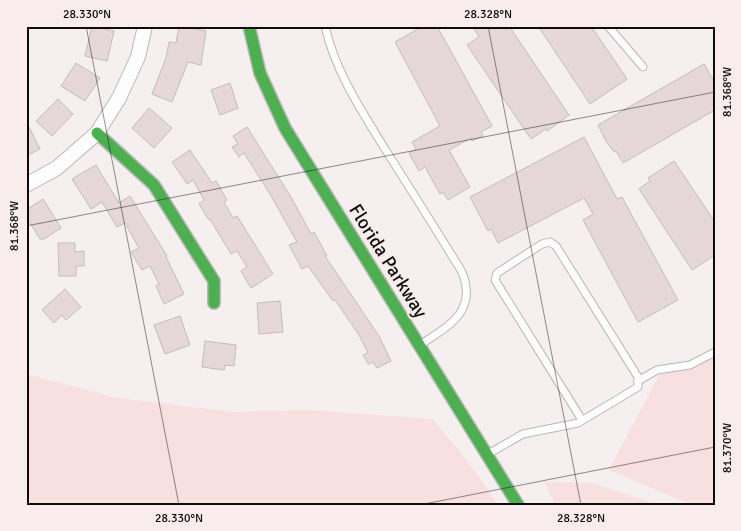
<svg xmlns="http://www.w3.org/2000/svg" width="741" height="531" font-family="Signika,sans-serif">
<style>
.green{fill:#f8dfe0}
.building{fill:#e6d8d8;stroke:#c2bdbd}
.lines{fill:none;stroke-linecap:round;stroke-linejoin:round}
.lane-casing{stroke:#bcb7b7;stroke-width:9}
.street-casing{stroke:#bcb7b7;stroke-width:16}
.fast-casing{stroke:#bcb7b7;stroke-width:14}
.lane{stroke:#fefdfd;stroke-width:7}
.street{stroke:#fefdfd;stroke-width:14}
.fast{stroke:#4caf50;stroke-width:11}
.ticks{fill:none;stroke:#100c0c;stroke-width:1;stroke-opacity:0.45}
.labels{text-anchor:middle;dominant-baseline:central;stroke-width:4.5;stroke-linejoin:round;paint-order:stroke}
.street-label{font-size:19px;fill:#100c0c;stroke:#f8eced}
.neatline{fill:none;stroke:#100c0c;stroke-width:2}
.ticks-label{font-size:12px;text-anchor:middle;fill:#100c0c}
</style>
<rect width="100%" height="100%" fill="#f5efef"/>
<!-- green -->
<g class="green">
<polygon points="715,356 715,505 692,505 609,470 660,374 691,369"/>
<path d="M26 374 117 398 233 412 309 410 432 419C456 446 478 473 496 503L495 505H26Z"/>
<polygon points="545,482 591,483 659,505 555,505"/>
</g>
<!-- building -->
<g class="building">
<polygon points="92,26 114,31 107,61 85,56"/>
<polygon points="179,26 206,31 201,65 188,62 172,102 152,94 166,58 169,42 176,43"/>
<polygon points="423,26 437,26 492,126 481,132 483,136 472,141 471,138 449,150 470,187 448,200 443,192 440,194 425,167 419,171 409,153 416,149 412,142 440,126 395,42"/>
<polygon points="473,26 509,26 569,115 547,131 546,129 531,139 467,45 479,37"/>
<polygon points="538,26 591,26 627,79 590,104"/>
<polygon points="76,63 100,78 85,101 61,86"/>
<polygon points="704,64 715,83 715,110 623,163 616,151 614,152 606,141 598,125"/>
<polygon points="230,83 238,108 220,115 211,90"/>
<polygon points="58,99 73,114 52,136 36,121"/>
<polygon points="149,108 172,128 154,148 132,128"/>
<polygon points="26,121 40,149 26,156"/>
<polygon points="247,127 291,197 311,234 314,232 327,256 325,256 379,336 391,361 377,368 373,362 368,364 363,355 368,353 359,335 335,300 333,301 308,266 302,269 289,245 297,242 270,194 244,153 239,157 232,147 238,144 233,136"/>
<polygon points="584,137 617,199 622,197 678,300 638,322 583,220 593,214 584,198 498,243 491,229 488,231 470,197"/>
<polygon points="190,150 212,183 216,181 227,200 224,202 233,218 237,216 273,274 251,288 241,271 247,267 237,251 231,254 210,219 209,220 199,204 204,200 193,180 187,184 172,162"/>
<polygon points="674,161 715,222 715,255 692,270 639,189 650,181 648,178"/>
<polygon points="96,165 119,203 130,196 167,256 166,257 184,294 164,304 156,286 159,284 150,266 142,270 131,252 139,248 125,223 117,227 102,202 91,209 72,179"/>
<polygon points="43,199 61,228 44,239 40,239 26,216 26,210"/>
<polygon points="58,243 75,243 75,252 84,251 84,266 76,266 76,276 59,276"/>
<polygon points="65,289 81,307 66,320 62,315 54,323 42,310"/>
<polygon points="280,301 283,332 259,334 257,303"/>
<polygon points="180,316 190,345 165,354 154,325"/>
<polygon points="205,341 236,345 234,366 225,365 224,370 202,367"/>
</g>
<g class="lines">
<defs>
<g id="lane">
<path d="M325 26C335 71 361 110 385 149 411 190 437 231 462 272 478 312 448 326 420 345"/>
<polyline points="608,26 643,67"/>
<polyline points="638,381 657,370 690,365 715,352"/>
<polyline points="488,454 523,434 578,423 638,387 638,377 556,246 550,242 542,244 497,273 495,280 582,420"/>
</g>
<polyline id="street" points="26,185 57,168 97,133 119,98 138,57 145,26"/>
<g id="fast">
<polyline points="249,26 260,73 285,128 518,505"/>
<polyline points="97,133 154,185 214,281 214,303"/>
</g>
</defs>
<!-- lane casing -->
<use href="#lane" class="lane-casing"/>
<!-- street casing -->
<use href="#street" class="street-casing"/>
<!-- fast casing -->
<use href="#fast" class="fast-casing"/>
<!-- lane -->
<use href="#lane" class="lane"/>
<!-- street -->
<use href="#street" class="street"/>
<!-- fast -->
<use href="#fast" class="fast"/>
</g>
<!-- ticks -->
<path class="ticks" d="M86 26 179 505M488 26 581 505M26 226 715 92M419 505 715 447"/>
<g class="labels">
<!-- street labels -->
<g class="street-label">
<text transform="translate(388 261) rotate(58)">Florida Parkway</text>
</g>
</g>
<!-- border -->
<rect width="741" height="531" fill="none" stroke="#f8eced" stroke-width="55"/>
<rect x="28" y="28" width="686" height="476" class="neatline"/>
<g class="ticks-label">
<text x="87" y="18">28.330°N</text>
<text x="488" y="18">28.328°N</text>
<text transform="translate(727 92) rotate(-90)" y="4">81.368°W</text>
<text transform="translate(14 226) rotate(-90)" y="4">81.368°W</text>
<text transform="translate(727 448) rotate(-90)" y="4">81.370°W</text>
<text x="179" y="522">28.330°N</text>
<text x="581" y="522">28.328°N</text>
</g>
</svg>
